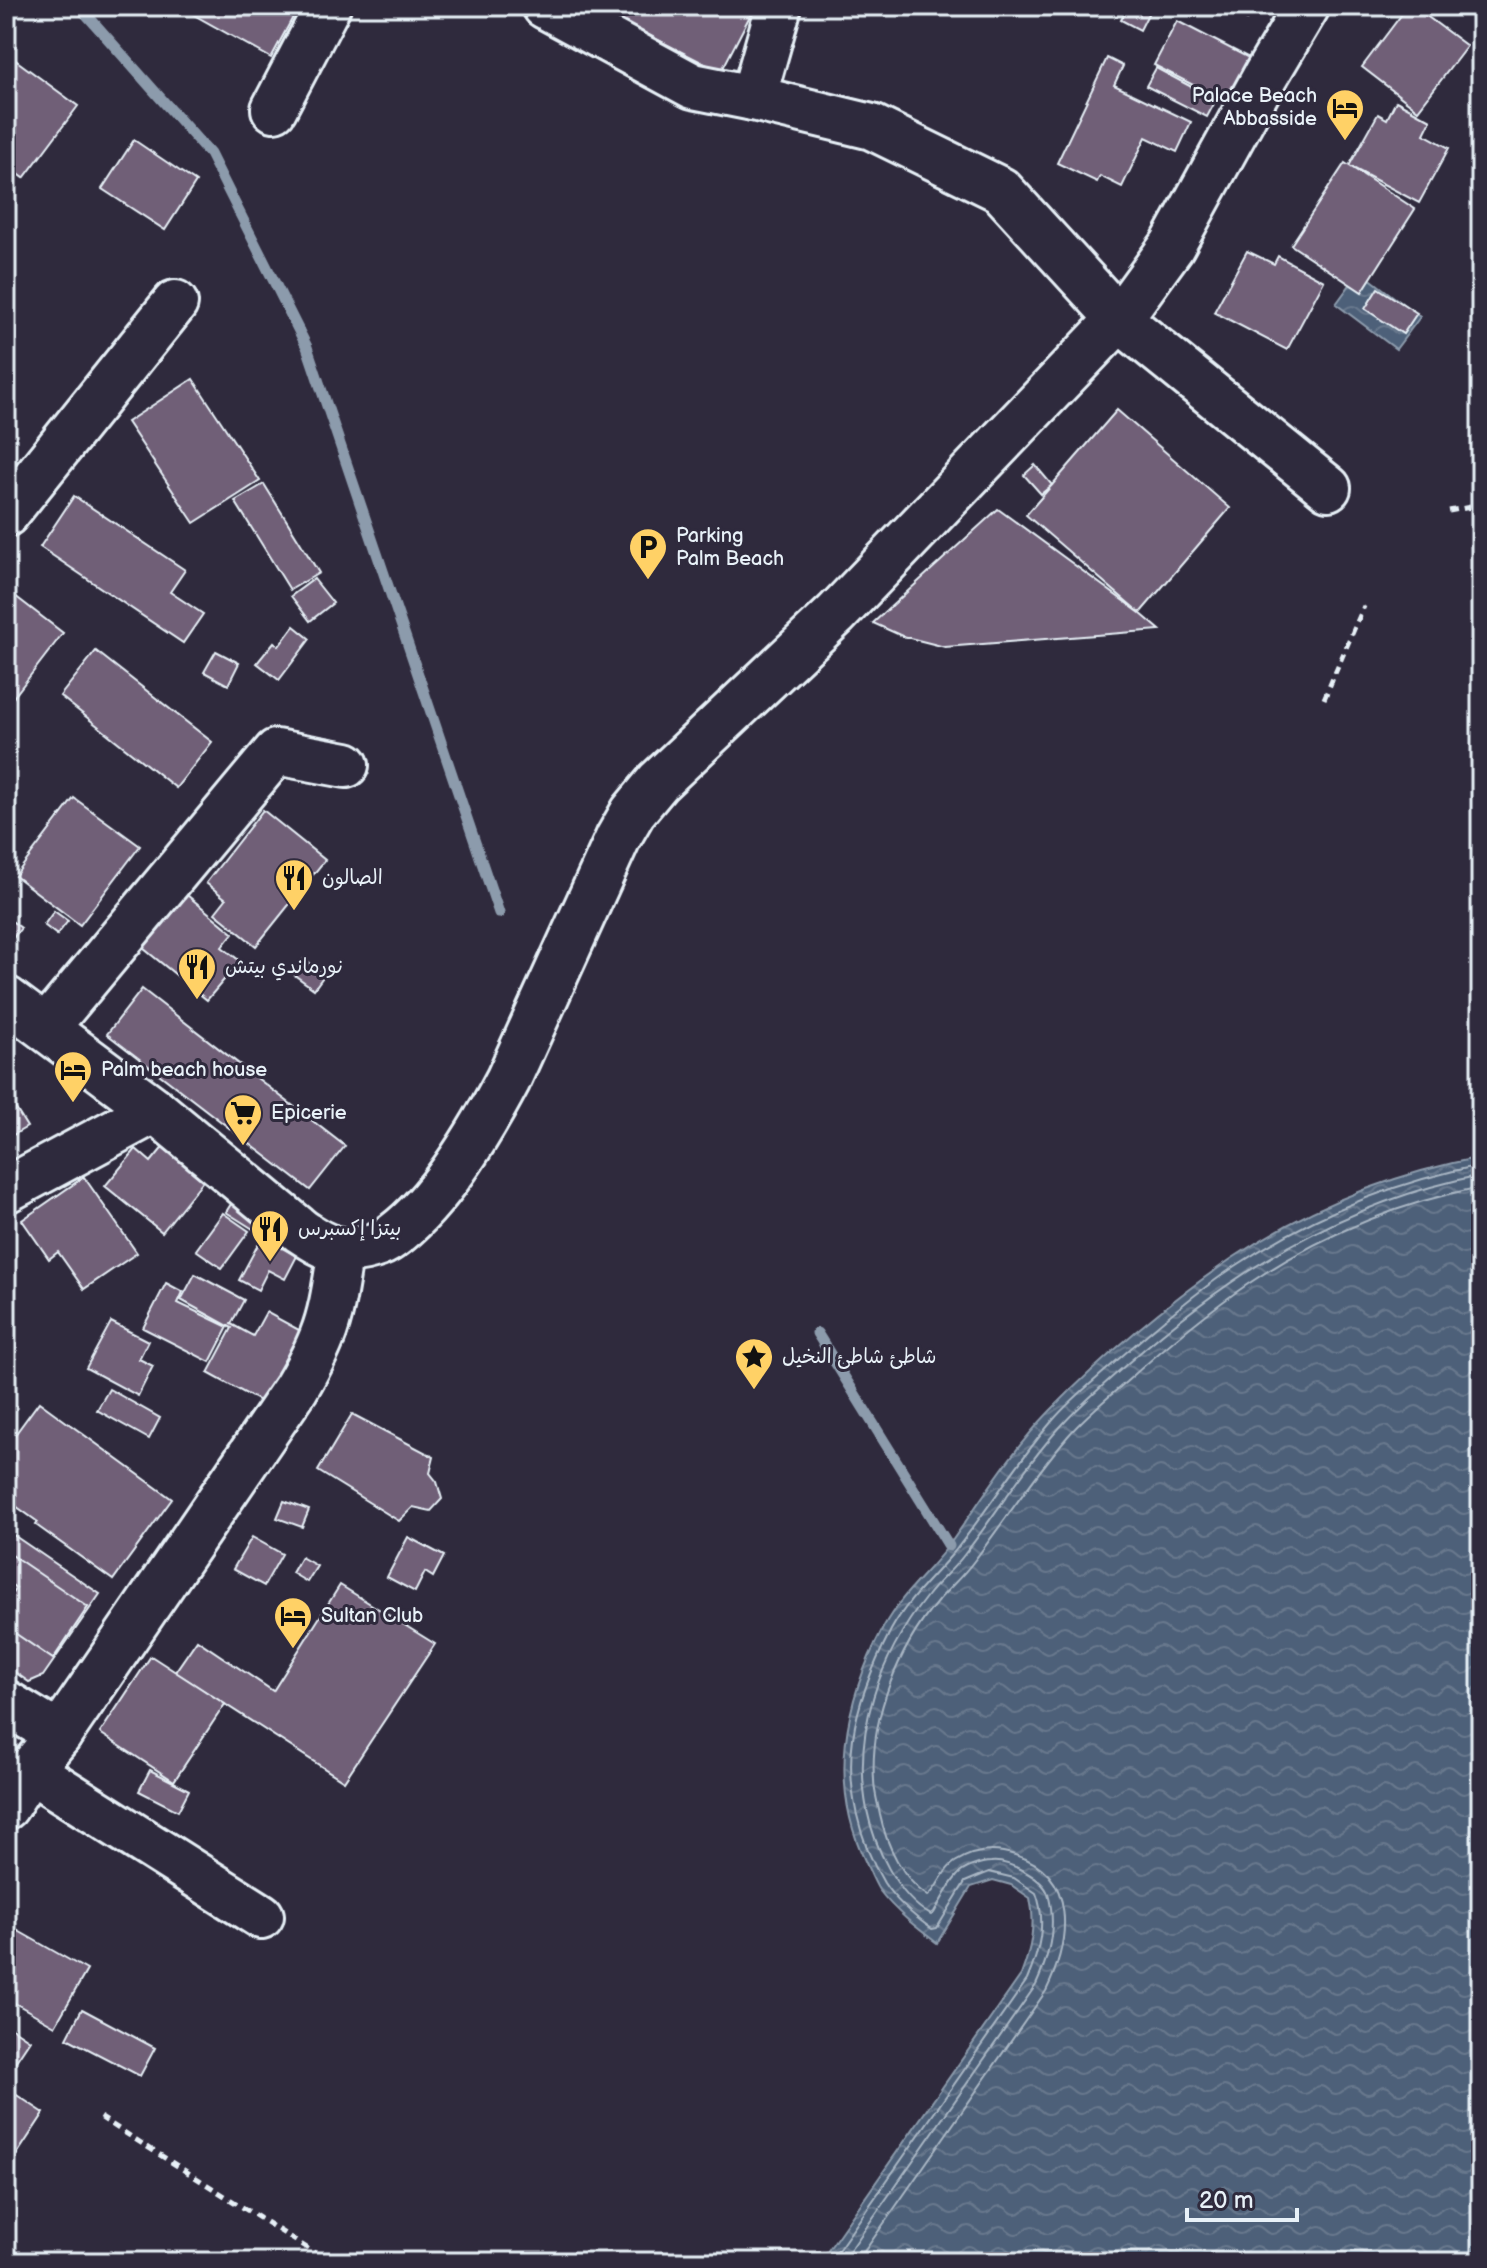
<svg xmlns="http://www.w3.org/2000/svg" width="1487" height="2268" font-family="'Balsamiq Sans','Playpen Sans Arabic',sans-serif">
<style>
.water{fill:url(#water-waves);stroke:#8c9bac;stroke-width:2}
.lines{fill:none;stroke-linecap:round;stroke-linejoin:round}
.shore{stroke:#aab7c5;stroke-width:2}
.stream{stroke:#8c9bac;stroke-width:11}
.building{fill:#705e77;stroke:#e8f1f8;stroke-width:2}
.minor-casing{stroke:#e8f1f8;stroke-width:50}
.path{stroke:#e8f1f8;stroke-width:5;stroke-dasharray:8 6;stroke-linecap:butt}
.minor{stroke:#2f2a3d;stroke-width:44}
.labels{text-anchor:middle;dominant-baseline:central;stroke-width:6;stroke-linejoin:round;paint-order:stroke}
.poi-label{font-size:20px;fill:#e8f1f8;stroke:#2f2a3d;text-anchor:start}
</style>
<defs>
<pattern id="water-waves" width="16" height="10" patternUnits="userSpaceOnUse" patternTransform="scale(2)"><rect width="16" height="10" fill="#4e6179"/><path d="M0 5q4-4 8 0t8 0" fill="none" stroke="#68788d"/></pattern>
</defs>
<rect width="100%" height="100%" fill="#2f2a3d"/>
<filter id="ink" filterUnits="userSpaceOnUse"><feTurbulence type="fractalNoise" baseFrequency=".0125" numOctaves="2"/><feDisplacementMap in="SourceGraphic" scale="16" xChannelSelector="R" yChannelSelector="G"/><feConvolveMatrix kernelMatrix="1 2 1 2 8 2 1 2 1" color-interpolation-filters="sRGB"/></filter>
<g filter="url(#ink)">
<!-- water -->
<g class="water">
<polygon points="1360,271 1420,317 1396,349 1336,304"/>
<path d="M1481 1157V2262H820L1021 1975C1031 1949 1036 1925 1030 1898L1011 1885 993 1880 971 1887 937 1943C917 1928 895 1911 879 1890 874 1882 870 1872 866 1863 828 1784 844 1701 884 1626 902 1593 931 1570 952 1541 983 1497 1013 1449 1050 1411 1105 1355 1167 1303 1231 1259 1306 1208 1392 1174 1481 1157Z"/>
</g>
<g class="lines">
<!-- shore -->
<g class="shore">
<path d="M830 2262 1027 1980C1039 1952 1047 1922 1036 1893L1014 1878 989 1872 965 1882 937 1928 932 1929C915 1917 895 1900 884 1883 859 1841 846 1787 853 1738 858 1701 874 1663 891 1630 907 1600 933 1577 955 1551 989 1508 1017 1462 1053 1420 1071 1399 1094 1381 1114 1363 1154 1328 1193 1294 1237 1265 1311 1216 1394 1182 1481 1165"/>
<path d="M842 2262 1036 1985C1049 1957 1057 1924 1048 1894 1043 1878 1008 1860 991 1862 981 1862 963 1868 957 1876 948 1886 941 1901 934 1913L931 1915C897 1897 874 1845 867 1810 852 1733 879 1657 927 1596 938 1581 953 1570 964 1555 997 1513 1025 1465 1062 1425 1082 1403 1106 1383 1128 1363 1232 1272 1343 1202 1481 1175"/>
<path d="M857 2262 1046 1991C1070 1942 1079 1874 1015 1855 994 1848 974 1850 955 1862 942 1870 939 1887 928 1896 903 1880 886 1844 880 1815 878 1804 874 1791 874 1780 870 1717 898 1649 938 1601 949 1588 963 1576 974 1561 1006 1519 1034 1476 1068 1436 1085 1416 1106 1399 1126 1382 1165 1347 1205 1313 1248 1284 1318 1237 1398 1203 1481 1187"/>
</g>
<!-- stream -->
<g class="stream">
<polyline points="79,6 210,154 307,347 499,913"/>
<polyline points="817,1333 949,1546"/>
</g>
</g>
<!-- building -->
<g class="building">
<polygon points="178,6 299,6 271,58"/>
<polygon points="591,6 755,6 721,72"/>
<polygon points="1128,6 1152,6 1140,30 1121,20"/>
<polygon points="1221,6 1255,6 1247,20"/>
<polygon points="1408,6 1413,6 1467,46 1418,110 1362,67"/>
<polygon points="1177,21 1253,60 1230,104 1154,65"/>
<polygon points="6,53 78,106 24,178 6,165"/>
<polygon points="1107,58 1123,66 1114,85 1191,122 1177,152 1146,137 1122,187 1100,176 1097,182 1057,163"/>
<polygon points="1156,68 1216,100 1207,117 1146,86"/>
<polygon points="1396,101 1431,120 1424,134 1449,148 1419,203 1349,166 1378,114 1387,119"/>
<polygon points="134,140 196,182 165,230 102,189"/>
<polygon points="1345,163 1415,209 1362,292 1291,245"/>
<polygon points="1247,251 1274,264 1278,256 1324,281 1287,350 1214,312"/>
<polygon points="1378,288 1417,313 1403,334 1365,309"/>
<polygon points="193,379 260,481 194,523 127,422"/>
<polygon points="1117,410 1230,508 1140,613 1026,515"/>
<polygon points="1035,465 1052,485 1041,494 1024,475"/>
<polygon points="264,484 319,573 290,590 235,501"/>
<polygon points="74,496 185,570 170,592 203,614 183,643 40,547"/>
<polygon points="998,509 1140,613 1160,630 945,647 902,636 873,623"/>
<polygon points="314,579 333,603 310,621 291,596"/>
<polygon points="6,589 63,633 6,707"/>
<polygon points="294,626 310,639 279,680 257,663 274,642 279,646"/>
<polygon points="96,651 212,742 176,788 60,696"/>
<polygon points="216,651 239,663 228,685 204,672"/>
<polygon points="74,798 140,846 80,925 15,876"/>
<polygon points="263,810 325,860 256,946 215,913 226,899 206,883"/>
<polygon points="187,895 233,933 222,947 240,961 207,1000 143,948"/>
<polygon points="54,911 68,921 57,935 44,925"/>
<polygon points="9,919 21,928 6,947 6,923"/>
<polygon points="304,959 325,974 314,989 293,974"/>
<polygon points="142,989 345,1146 310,1190 107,1034"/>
<polygon points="6,1093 27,1127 6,1139"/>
<polygon points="169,1140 210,1172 162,1232 105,1186 136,1149 151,1162"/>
<polygon points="84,1177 137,1253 84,1289 58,1252 49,1259 22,1220"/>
<polygon points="238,1193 265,1211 253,1229 226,1212"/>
<polygon points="223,1213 249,1231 222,1268 196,1250"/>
<polygon points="262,1237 297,1256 285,1279 268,1270 258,1290 239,1280"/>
<polygon points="195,1274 244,1300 231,1324 253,1336 266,1312 310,1336 272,1408 208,1373 232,1328 181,1300"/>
<polygon points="166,1283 183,1292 178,1303 228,1327 210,1362 143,1328"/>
<polygon points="111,1322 148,1341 139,1359 153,1366 138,1396 86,1368"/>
<polygon points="109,1389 160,1418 149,1439 97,1410"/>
<polygon points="39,1402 172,1499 113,1580 36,1525 38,1522 6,1499 6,1447"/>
<polygon points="352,1414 434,1457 430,1473 437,1482 442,1499 431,1511 413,1507 399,1521 318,1471"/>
<polygon points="284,1501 309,1510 302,1527 277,1518"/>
<polygon points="6,1530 100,1594 43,1676 29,1682 6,1666"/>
<polygon points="252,1537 282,1554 264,1586 233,1569"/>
<polygon points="408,1537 444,1556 433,1577 425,1572 415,1592 387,1577"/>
<polygon points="6,1551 88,1607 53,1659 6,1627 6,1602 16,1588 6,1581"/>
<polygon points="301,1557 317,1566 307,1582 292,1573"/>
<polygon points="340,1585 435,1644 344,1781 175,1672 197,1640 273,1691"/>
<polygon points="151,1656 225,1704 174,1781 100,1733"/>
<polygon points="150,1770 189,1790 178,1811 139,1791"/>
<polygon points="6,1924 87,1970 55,2026 6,1998"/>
<polygon points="82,2009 155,2048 140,2076 67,2038"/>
<polygon points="6,2024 30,2040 6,2076"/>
<polygon points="6,2088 44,2113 15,2157 6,2151"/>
</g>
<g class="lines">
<defs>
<g id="minor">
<polyline points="545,6 693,86 753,98 872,127 1001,190 1119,319 1328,488"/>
<polyline points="753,98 779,6"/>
<polyline points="274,109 328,6"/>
<polyline points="6,514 175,303"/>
<path d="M6 999 155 1110 301 1231C313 1239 325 1247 340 1250 353 1252 376 1247 387 1240 436 1208 481 1131 508 1080L618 838 633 812 658 782 836 614 1119 319 1172 246 1266 75 1307 6"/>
<polyline points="46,1028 276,752 346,765"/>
<polyline points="6,1190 155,1110"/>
<polyline points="6,1703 59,1735"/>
<polyline points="30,1770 261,1916"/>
<path d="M6 1807 30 1770 59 1735 296 1388C306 1371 315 1355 322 1337 333 1310 336 1279 341 1250"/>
</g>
</defs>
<!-- minor casing -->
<use href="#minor" class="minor-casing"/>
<!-- path -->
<g class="path">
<polyline points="1449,511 1481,505"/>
<polyline points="1324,699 1364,606"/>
<polyline points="100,2117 329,2262"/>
</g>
<!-- minor -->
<use href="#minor" class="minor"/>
</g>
</g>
<!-- icons -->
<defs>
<symbol id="hotel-pin" viewBox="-11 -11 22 30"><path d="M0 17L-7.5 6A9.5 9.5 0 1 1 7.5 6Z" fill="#ffd166" stroke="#2f2a3d"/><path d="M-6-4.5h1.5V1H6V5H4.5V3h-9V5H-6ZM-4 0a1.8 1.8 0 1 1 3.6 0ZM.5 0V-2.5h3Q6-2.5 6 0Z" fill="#111"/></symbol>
<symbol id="parking-pin" viewBox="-11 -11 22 30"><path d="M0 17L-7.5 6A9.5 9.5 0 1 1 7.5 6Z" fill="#ffd166" stroke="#2f2a3d"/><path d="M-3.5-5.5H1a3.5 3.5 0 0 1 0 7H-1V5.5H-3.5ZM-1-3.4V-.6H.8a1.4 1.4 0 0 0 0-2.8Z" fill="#111"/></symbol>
<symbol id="restaurant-pin" viewBox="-11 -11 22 30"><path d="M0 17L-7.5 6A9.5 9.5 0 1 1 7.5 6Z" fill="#ffd166" stroke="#2f2a3d"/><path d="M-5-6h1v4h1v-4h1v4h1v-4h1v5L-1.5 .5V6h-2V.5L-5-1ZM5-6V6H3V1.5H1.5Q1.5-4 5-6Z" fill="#111"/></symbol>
<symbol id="supermarket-pin" viewBox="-11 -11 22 30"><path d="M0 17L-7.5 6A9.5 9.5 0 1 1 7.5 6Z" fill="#ffd166" stroke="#2f2a3d"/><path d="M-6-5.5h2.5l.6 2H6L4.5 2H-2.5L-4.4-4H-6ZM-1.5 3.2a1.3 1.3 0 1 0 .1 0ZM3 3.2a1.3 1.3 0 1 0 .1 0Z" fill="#111"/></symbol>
<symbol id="sight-pin" viewBox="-11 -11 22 30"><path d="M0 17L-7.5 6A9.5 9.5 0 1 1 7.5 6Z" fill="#ffd166" stroke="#2f2a3d"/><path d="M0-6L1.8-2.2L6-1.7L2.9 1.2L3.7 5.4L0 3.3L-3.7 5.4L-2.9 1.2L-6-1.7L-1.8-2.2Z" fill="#111"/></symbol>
</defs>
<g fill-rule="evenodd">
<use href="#hotel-pin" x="1323" y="86" width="44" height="60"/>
<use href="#parking-pin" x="626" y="525" width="44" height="60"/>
<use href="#restaurant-pin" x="272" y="856" width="44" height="60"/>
<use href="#restaurant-pin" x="175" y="945" width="44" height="60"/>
<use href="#hotel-pin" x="51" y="1048" width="44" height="60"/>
<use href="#supermarket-pin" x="221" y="1091" width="44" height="60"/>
<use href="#restaurant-pin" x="248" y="1207" width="44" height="60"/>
<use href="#sight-pin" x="732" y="1335" width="44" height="60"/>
<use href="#hotel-pin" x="271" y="1594" width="44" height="60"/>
</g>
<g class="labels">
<!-- poi labels -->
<g class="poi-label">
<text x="1317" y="96" text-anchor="end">Palace Beach<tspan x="1317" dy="23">Abbasside</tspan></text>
<text x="676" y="536">Parking<tspan x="676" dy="23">Palm Beach</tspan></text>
<text x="322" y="878">الصالون</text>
<text x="225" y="967">نورماندي بيتش</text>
<text x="101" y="1070">Palm beach house</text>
<text x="271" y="1113">Epicerie</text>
<text x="298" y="1229">بيتزا إكسبرس</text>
<text x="782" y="1357">شاطئ شاطئ النخيل</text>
<text x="321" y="1616">Sultan Club</text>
</g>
</g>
<!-- margin -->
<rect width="1487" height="2268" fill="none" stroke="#2f2a3d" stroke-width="32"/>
<rect x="16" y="16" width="1455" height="2236" fill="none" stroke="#e8f1f8" stroke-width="3" filter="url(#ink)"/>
<!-- scale -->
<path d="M1187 2208v12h110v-12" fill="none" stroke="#e8f1f8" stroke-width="4"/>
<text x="1199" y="2208" font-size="24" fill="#e8f1f8" stroke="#2f2a3d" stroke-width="6" paint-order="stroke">20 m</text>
</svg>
